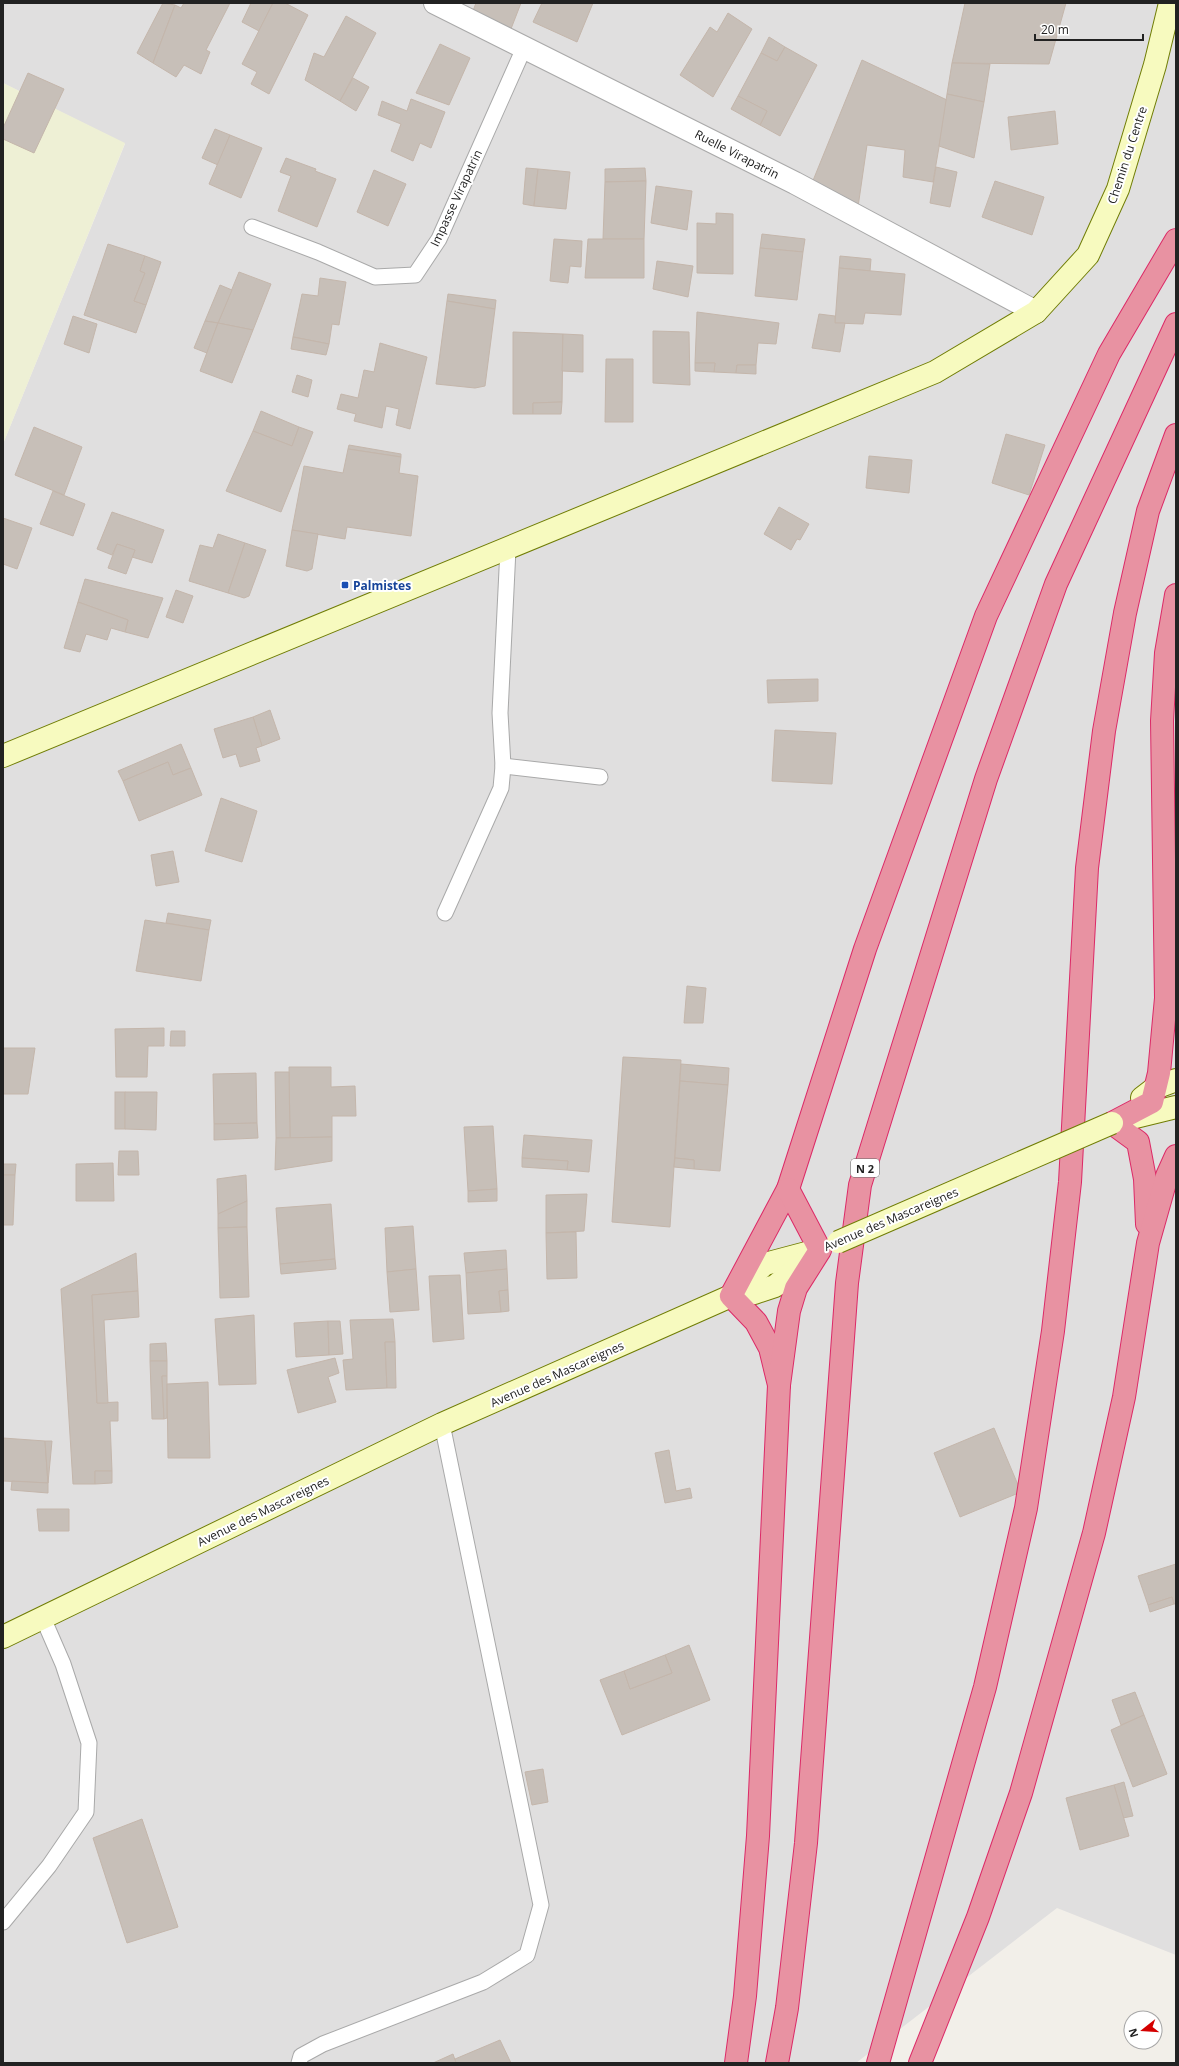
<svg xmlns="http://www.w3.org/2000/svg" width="1179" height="2066" font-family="'Open Sans',sans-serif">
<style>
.residential{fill:#e0dfdf}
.farmland{fill:#eef0d5}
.building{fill:#c7bfb8;stroke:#c4b6ab}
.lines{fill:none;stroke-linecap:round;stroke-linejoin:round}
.lane-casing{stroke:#a9a9a9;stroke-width:17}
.street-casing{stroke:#a9a9a9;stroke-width:24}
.secondary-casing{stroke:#707d05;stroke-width:24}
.highway-casing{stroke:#dc2a67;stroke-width:24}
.lane{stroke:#fff;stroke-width:15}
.street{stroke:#fff;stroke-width:22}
.secondary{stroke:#f7fabf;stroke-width:22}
.highway{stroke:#e892a2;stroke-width:22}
.secondary-bridge-casing{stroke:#707d05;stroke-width:24;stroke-linecap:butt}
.secondary-bridge{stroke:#f7fabf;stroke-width:22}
.transit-dot{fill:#1a4fb4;stroke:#fff;stroke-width:1.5}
.labels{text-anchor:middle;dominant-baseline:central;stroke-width:4;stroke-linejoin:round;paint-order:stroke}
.shield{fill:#fff;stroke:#646464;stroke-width:1}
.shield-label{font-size:11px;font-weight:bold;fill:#222}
.street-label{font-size:12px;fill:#222;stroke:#fff}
.transit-label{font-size:12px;font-weight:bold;fill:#164399;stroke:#fff;text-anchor:start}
</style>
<rect width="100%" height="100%" fill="#f2efe9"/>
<!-- residential -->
<polygon class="residential" points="3,3 1176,3 1176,1955 1057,1908 856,2063 3,2063 3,444 125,144 3,83"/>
<!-- farmland -->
<polygon class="farmland" points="3,83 125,143 3,444"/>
<!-- building -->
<g class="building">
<polygon points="163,3 175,5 153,63 137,53"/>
<polygon points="184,3 230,3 206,50 210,52 201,74 184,65 176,77 153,63 175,5 181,8"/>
<polygon points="251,3 273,3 259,31 242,22"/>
<polygon points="273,3 285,3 308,15 269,94 251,84 257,72 242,64"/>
<polygon points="476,3 521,3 509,34 471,16"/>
<polygon points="542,3 593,3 577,42 533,22"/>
<polygon points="965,3 1066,3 1049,64 952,63"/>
<polygon points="728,13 752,29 713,97 680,75 710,27 717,32"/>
<polygon points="346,16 376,33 340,101 305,80 314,53 324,57"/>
<polygon points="769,37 785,47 777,61 761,53"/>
<polygon points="440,44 470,58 449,105 416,93"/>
<polygon points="785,47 817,65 780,136 760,125 767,111 738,96 761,53 777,61"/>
<polygon points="862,60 947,100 933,182 903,177 905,150 867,145 858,207 812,183"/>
<polygon points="952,63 990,64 984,102 947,94"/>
<polygon points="28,73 64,89 34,153 3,139 3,128"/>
<polygon points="353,78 369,87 356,111 340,101"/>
<polygon points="947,94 984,102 974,158 939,146"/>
<polygon points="738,96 767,111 760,125 731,109"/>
<polygon points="411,99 445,112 431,148 420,143 413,161 391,151 401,124 378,115 382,101 407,111"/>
<polygon points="1055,111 1058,144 1011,150 1008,117"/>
<polygon points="215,129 230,135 218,165 202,158"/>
<polygon points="230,135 262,148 241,198 209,184"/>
<polygon points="286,158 316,169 315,171 336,179 317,227 278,211 291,176 280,172"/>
<polygon points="936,167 957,172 950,207 930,203"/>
<polygon points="526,168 538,169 534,206 523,204"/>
<polygon points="645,168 646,181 605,182 605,169"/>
<polygon points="538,169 570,172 566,209 534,206"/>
<polygon points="374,170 406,184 388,226 357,212"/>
<polygon points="646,181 644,239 603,239 605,182"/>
<polygon points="995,181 1044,197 1032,235 982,217"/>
<polygon points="656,186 692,191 687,230 651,223"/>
<polygon points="716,213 733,214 733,274 697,273 697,223 716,224"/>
<polygon points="762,234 805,239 803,252 760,248"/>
<polygon points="554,239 582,241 581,267 570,266 568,283 550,281"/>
<polygon points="588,239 644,239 644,278 585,278"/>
<polygon points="108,244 145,256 140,271 145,273 134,301 146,305 136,333 84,315"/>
<polygon points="760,248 803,252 797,300 755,296"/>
<polygon points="145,256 161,262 146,305 134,301 145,273 140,271"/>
<polygon points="840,256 871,259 870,271 839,268"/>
<polygon points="657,261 693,266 688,297 653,289"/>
<polygon points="839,268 905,274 901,315 865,313 863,324 835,323"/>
<polygon points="239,272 271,284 253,330 218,323"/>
<polygon points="320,278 346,282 339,325 332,324 329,344 293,337 302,294 318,296"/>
<polygon points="220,285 232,290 218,323 205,321"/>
<polygon points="448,294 496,300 495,309 447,301"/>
<polygon points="447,301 495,309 485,386 475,388 436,384"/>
<polygon points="697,312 779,323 776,344 758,343 756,365 737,365 736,373 714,372 715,363 695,363"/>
<polygon points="819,314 835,316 835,323 845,323 840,352 812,348"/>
<polygon points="73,316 97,324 89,353 64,344"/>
<polygon points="205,321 218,323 207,353 194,348"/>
<polygon points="218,323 253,330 232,383 200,371"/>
<polygon points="653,331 689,332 690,385 653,383"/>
<polygon points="513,332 563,334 562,402 533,403 533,414 513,414"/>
<polygon points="563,334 583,335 583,372 562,371"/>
<polygon points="293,337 329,344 326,355 291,349"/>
<polygon points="380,343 427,357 410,429 396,425 399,409 386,406 382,428 354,421 356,414 337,409 341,394 358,398 364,370 374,372"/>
<polygon points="606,359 633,359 633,422 605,422"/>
<polygon points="695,363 715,363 714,372 695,371"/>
<polygon points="737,365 756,365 756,374 736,373"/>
<polygon points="297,375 312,380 308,397 292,392"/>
<polygon points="562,402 561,414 533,414 533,403"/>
<polygon points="261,411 299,427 292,446 253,431"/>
<polygon points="34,427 82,447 64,495 15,475"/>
<polygon points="299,427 313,432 281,512 226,491 253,431 292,446"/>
<polygon points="1006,434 1045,445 1029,495 992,483"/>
<polygon points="349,445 401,454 401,457 348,449"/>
<polygon points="348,449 401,457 399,473 418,476 411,536 347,527 345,539 292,530 304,466 343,473"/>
<polygon points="869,456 912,460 909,493 866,488"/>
<polygon points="53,491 85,504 73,536 40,524"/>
<polygon points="779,507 809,524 800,540 797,539 791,550 764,534"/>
<polygon points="112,512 164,530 152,563 132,557 135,550 117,544 112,555 97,549"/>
<polygon points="3,518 32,528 17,569 3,564"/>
<polygon points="292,530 318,534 312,569 307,571 286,566"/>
<polygon points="218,534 245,543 228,593 189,581 200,545 213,548"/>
<polygon points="245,543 266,550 249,596 244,598 228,593"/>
<polygon points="117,544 135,550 126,574 108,568"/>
<polygon points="85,579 163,598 148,638 125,632 128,620 78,602"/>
<polygon points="176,590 193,596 183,623 166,617"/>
<polygon points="78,602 128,620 125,632 111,628 107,640 86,634 80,652 64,648"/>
<polygon points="818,679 818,701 768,703 767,680"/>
<polygon points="270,710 280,739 262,746 253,717"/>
<polygon points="253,717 262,746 256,748 260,761 240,767 236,754 223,758 214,729"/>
<polygon points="775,730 836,733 832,784 772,781"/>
<polygon points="181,744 191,768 173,775 168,762 123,781 118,771"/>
<polygon points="168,762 173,775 191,768 202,795 139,821 123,781"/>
<polygon points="221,798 257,811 242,862 205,851"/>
<polygon points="173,851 179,882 156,886 151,855"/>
<polygon points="168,913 211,920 209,930 166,923"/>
<polygon points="145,920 209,930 201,981 136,971"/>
<polygon points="687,986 706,988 703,1023 684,1023"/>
<polygon points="164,1028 164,1046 148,1046 147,1077 116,1077 115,1029"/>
<polygon points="171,1031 185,1031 185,1046 170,1046"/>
<polygon points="3,1048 35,1048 28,1094 3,1094"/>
<polygon points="623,1057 681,1060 670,1227 612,1222"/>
<polygon points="681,1064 729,1068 728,1085 680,1081"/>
<polygon points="289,1067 331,1067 331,1087 355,1086 356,1116 332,1116 332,1137 290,1138"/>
<polygon points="275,1072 289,1072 290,1138 276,1138"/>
<polygon points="256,1073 257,1123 214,1124 213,1074"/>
<polygon points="680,1081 728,1085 720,1171 694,1169 694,1160 675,1158"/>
<rect x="115" y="1092" width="10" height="37"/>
<polygon points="125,1092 157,1092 156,1130 125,1129"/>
<polygon points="257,1123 258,1138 214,1140 214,1124"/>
<polygon points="493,1126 497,1189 468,1191 464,1127"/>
<polygon points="524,1135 592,1140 589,1172 567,1170 568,1161 522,1158"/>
<polygon points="332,1137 332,1161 275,1170 276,1138"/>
<polygon points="119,1151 138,1151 139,1175 118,1175"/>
<polygon points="522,1158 568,1161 567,1170 522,1167"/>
<polygon points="675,1158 694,1160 694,1169 674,1167"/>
<polygon points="113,1163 114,1201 76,1201 76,1164"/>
<polygon points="3,1164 16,1164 15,1175 3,1175"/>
<polygon points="3,1175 15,1175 13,1225 3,1225"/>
<polygon points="246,1175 247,1201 218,1214 217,1179"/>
<polygon points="497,1189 497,1201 468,1202 468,1191"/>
<polygon points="587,1194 584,1231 546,1233 546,1195"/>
<polygon points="247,1201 247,1227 218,1228 218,1214"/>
<polygon points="331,1204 335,1259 280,1264 276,1208"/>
<polygon points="413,1226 416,1269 387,1272 385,1228"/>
<polygon points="247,1227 249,1297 220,1298 218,1228"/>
<polygon points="576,1232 577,1278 547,1279 546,1233"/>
<polygon points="506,1250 507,1269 466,1273 464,1253"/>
<polygon points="136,1253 138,1291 92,1295 97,1403 118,1402 118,1421 110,1421 112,1471 95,1471 95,1484 73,1484 61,1289"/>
<polygon points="335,1259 336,1269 281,1274 280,1264"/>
<polygon points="416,1269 419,1310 390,1312 387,1272"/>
<polygon points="507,1269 508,1290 499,1291 501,1312 468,1314 466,1273"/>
<polygon points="460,1275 464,1339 433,1342 429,1276"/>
<polygon points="508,1290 509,1311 501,1312 499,1291"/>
<polygon points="138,1291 139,1317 104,1320 108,1403 97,1403 92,1295"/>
<polygon points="254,1315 256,1384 219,1385 215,1319"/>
<polygon points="393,1319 395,1342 385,1342 387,1388 346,1390 343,1360 353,1359 350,1320"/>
<polygon points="328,1321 329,1355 296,1357 294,1323"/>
<polygon points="328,1321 340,1321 343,1354 329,1355"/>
<polygon points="385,1342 395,1342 396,1388 387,1388"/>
<polygon points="166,1343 167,1361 150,1361 150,1344"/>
<polygon points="335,1358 339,1373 328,1377 336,1402 298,1413 287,1370"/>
<polygon points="150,1361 167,1361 167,1376 162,1376 164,1419 152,1419"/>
<polygon points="162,1376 167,1376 167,1418 164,1419"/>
<polygon points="208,1382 210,1458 168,1458 167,1384"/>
<polygon points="994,1428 1021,1492 960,1517 934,1453"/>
<polygon points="3,1438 45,1441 48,1483 3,1481"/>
<polygon points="45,1441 52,1441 48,1483"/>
<polygon points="669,1450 676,1491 690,1488 692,1498 665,1503 655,1453"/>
<polygon points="95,1471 112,1471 112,1483 95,1484"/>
<polygon points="12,1481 48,1483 48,1493 11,1490"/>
<polygon points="37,1509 69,1509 69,1531 39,1531"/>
<polygon points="1176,1564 1176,1604 1174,1604 1172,1597 1148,1605 1138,1576"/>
<polygon points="1172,1597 1174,1604 1150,1612 1148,1605"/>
<polygon points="689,1645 710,1700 622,1735 600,1680 624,1671 630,1689 672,1673 665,1655"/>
<polygon points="665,1655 672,1673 630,1689 624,1671"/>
<polygon points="1135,1692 1144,1715 1121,1725 1112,1700"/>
<polygon points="1144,1715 1167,1774 1133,1787 1111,1730"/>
<polygon points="543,1769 548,1802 532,1805 525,1772"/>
<polygon points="1124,1782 1133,1816 1123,1818 1114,1785"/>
<polygon points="1114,1785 1129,1836 1080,1850 1066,1798"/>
<polygon points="142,1819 178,1927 127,1943 93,1838"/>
<polygon points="500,2040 511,2063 456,2063 455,2059"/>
<polygon points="453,2054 456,2063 433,2063"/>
</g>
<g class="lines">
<defs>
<g id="lane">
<polyline points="252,227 318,252 375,277 415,275 439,239 524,48"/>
<polyline points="503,766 600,777"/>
<polyline points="445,913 501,788 503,766 500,713 508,549"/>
<polyline points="3,1922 49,1866 86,1812 89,1743 63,1664 43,1618"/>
<polyline points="299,2063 301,2056 323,2044 483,1982 527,1955 541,1905 442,1424"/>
</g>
<polyline id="street" points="435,3 795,183 1036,312"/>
<g id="secondary">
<polyline points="3,756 935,372 1036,312 1088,255 1118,189 1155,65 1170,3"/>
<polyline points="1142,1098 1155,1088 1176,1080"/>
<polyline points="1127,1119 1176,1107"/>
<polyline points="735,1292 765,1264 814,1251"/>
<polyline points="3,1637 442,1424 731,1296 754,1293 775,1286 817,1252"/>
</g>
<g id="highway">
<polyline points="1147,1224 1145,1179 1138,1142 1112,1123 1152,1102 1159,1073 1166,998 1162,721 1166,653 1176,595"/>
<polyline points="779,1385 770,1348 756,1322 731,1296 788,1189 865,949 986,616 1109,354 1176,240"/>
<polyline points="736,2063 745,1996 758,1836 779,1385 789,1311 796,1288 820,1250 788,1189"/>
<polyline points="777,2063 787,2008 806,1843 847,1283 860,1185 986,779 1056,584 1176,324"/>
<polyline points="878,2063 985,1687 1026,1508 1053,1331 1070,1182 1087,868 1104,731 1125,613 1148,511 1176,435"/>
<polyline points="920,2063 978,1917 1021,1793 1094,1533 1124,1397 1148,1243 1167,1176 1176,1156"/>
</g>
</defs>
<!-- lane casing -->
<use href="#lane" class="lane-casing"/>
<!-- street casing -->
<use href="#street" class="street-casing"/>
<!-- secondary casing -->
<use href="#secondary" class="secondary-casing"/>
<!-- highway casing -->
<use href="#highway" class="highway-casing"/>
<!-- lane -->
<use href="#lane" class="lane"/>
<!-- street -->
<use href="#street" class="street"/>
<!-- secondary -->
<use href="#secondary" class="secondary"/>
<!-- highway -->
<use href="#highway" class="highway"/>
<defs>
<polyline id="secondary-bridge" points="838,1242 1112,1123"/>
</defs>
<!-- secondary-bridge casing -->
<use href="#secondary-bridge" class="secondary-bridge-casing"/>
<!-- secondary-bridge -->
<use href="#secondary-bridge" class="secondary-bridge"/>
</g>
<!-- markers -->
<rect class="transit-dot" x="341" y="581" width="8" height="8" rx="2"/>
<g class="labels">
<!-- shield labels -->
<rect class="shield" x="851" y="1159" width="28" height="18" rx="3"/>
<g class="shield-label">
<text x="865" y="1168">N 2</text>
</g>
<!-- street labels -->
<g class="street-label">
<text transform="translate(737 154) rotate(27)">Ruelle Virapatrin</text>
<text transform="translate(1127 155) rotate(-72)">Chemin du Centre</text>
<text transform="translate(456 198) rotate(-65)">Impasse Virapatrin</text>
<text transform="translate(891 1219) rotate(-23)">Avenue des Mascareignes</text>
<text transform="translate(557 1374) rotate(-24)">Avenue des Mascareignes</text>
<text transform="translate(263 1511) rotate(-26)">Avenue des Mascareignes</text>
</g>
<!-- transit labels -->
<g class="transit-label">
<text x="353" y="585">Palmistes</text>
</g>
</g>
<!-- border -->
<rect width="1179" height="2066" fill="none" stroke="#222222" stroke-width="8"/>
<!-- north arrow -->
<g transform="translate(1143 2030) rotate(253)"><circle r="19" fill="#ffffff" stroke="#a7a7a7"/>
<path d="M0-3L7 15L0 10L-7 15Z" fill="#d40000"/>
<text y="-6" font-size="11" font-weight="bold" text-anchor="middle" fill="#222222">N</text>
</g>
<!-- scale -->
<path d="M1035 34v6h108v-6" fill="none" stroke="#222222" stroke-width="2"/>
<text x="1041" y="34" font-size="12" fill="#222222" stroke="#ffffff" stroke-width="3" paint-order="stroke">20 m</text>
</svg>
